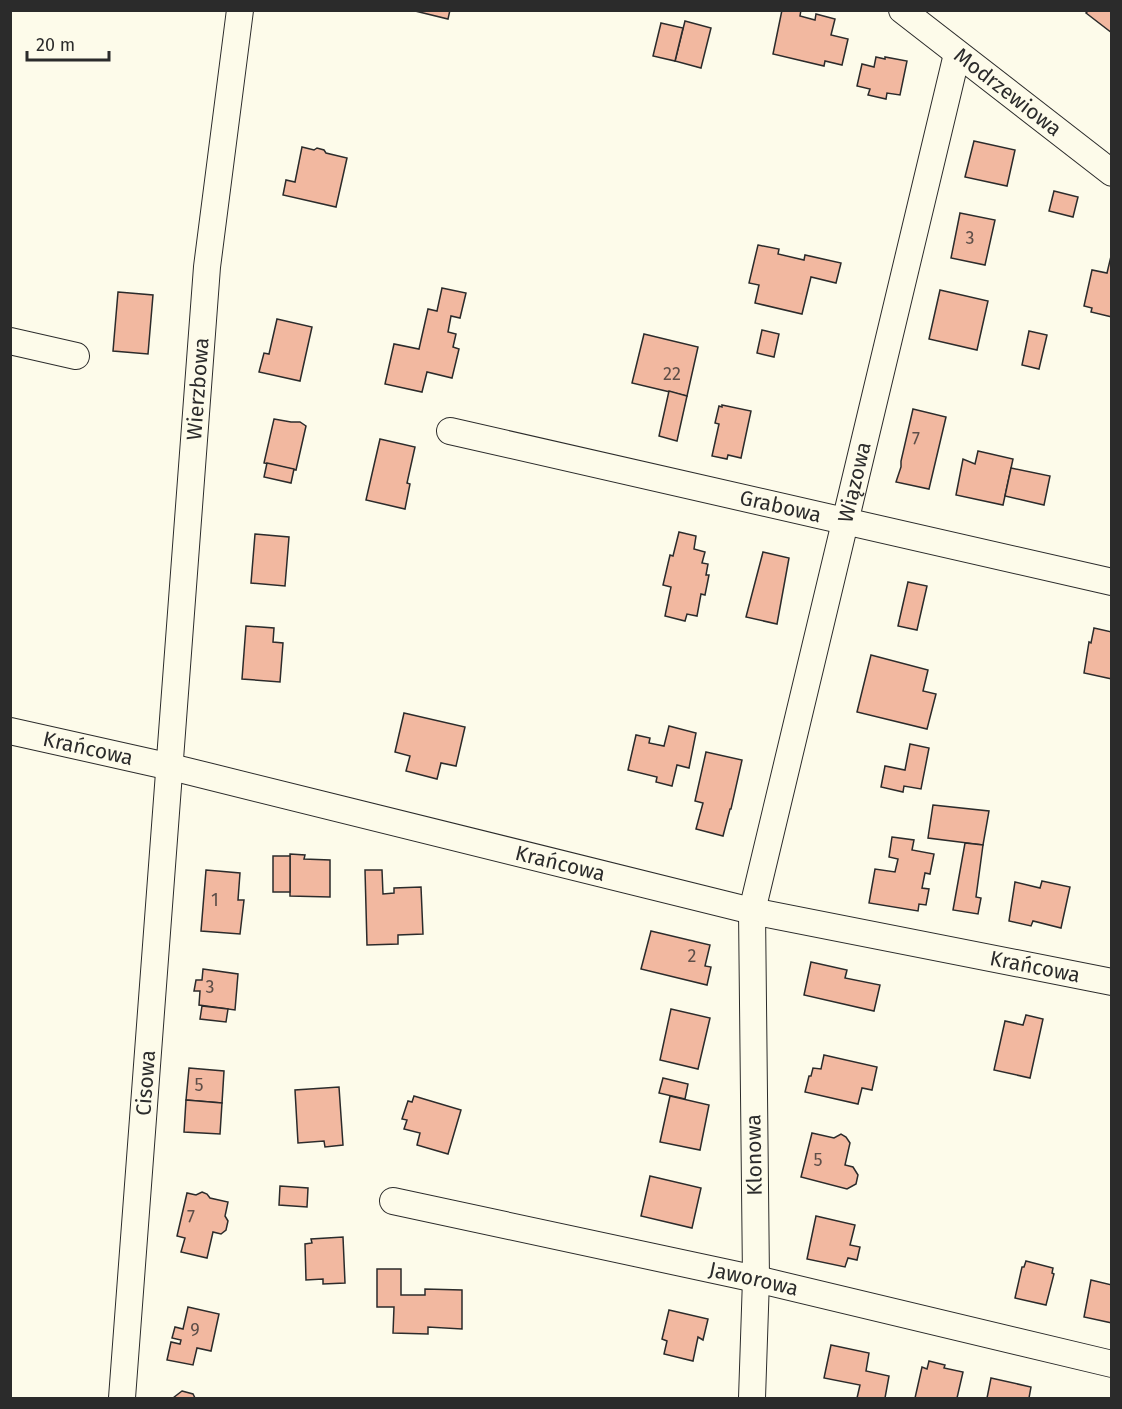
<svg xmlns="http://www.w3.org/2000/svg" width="1122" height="1409" font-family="'Fira Sans',sans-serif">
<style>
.building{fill:#f2b8a0;stroke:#2b2b2b;stroke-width:1.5}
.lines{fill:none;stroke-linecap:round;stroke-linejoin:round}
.minor-casing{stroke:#2b2b2b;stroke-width:28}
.minor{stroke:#fdfbea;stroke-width:26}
.labels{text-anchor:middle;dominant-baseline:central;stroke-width:4.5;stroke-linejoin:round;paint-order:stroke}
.number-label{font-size:18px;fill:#5d4e48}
.street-label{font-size:21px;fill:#2b2b2b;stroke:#fdfbea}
</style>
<rect width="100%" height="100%" fill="#fdfbea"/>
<!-- building -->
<g class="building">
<polygon points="411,10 450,10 448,19"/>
<polygon points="782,10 801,10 800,16 815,20 816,14 835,19 831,35 848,39 842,65 825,61 824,66 773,54"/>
<polygon points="1089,10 1112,10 1112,33 1086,13"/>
<polygon points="685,21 711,28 701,68 675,61"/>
<polygon points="661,23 683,28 675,61 653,56"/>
<polygon points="876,57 885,59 885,57 907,61 900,95 887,93 886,99 868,95 870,89 857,86 862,64 874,67"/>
<polygon points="974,141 1015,150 1007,186 965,177"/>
<polygon points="302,147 314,150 317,148 324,150 326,153 347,158 336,207 283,195 286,180 295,182"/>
<polygon points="1054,191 1078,197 1073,217 1049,211"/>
<polygon points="960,213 995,220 985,265 951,258"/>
<polygon points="758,245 779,249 778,254 804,260 805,255 841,263 836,283 811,277 802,314 755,303 759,285 749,283"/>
<polygon points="1112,252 1112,317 1091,312 1092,308 1084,306 1092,270 1107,273"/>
<polygon points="442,288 466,293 460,318 451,316 448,332 456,334 453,347 459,349 452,378 427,372 422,392 385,384 394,344 419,349 428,309 437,311"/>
<polygon points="940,290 988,301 977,350 929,339"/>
<polygon points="118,292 153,295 148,354 113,351"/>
<polygon points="277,319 312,327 300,381 259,372 264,353 269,354"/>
<polygon points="762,330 779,334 774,357 757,353"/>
<polygon points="1029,331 1047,335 1039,369 1022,365"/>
<polygon points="644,334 698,347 687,396 632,383"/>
<polygon points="669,391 687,396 677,441 659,436"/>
<polygon points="722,405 751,411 741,458 728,455 727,459 712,456 719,424 715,423 719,406 722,407"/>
<polygon points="913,409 946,417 929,489 896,482 901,467 901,461"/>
<polygon points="274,419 291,422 300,422 306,426 296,470 264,463"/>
<polygon points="380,439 415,447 407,483 410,484 405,509 366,500"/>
<polygon points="978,451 1013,459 1003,505 956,495 963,459 975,464"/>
<polygon points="267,463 294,469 291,483 264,477"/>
<polygon points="1011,468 1050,476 1044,505 1005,496"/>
<polygon points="679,532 696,536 694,549 705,552 702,563 708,564 706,575 709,575 705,595 701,594 697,616 687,614 685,621 665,616 671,587 663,585 670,555 673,556"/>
<polygon points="255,534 289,537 285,586 251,583"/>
<polygon points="763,552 789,558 777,624 746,617"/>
<polygon points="908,582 927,586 917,630 898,626"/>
<polygon points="246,626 274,628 273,642 283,643 280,682 242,679"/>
<polygon points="1094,628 1112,632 1112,679 1084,673 1089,642 1091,643"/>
<polygon points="871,655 928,670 923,691 936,694 927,729 857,712"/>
<polygon points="404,713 465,727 456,766 441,763 437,779 406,771 410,756 395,752"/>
<polygon points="669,726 696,733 689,768 677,765 672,786 656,782 657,777 628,770 636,735 650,738 649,743 664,746"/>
<polygon points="910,744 929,748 921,789 904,786 903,792 881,787 885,766 905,770"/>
<polygon points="706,752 742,760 731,809 730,809 723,836 696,829 703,803 695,801"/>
<polygon points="933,805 989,811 983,845 928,838"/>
<polygon points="892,837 914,840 912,850 934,854 930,874 925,873 922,888 929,889 926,905 919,904 918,911 869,903 875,869 895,872 898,859 889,857"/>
<polygon points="965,843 983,845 976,897 981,898 978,914 953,910"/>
<polygon points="290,854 305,855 304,859 330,860 330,897 290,896"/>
<rect x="273" y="856" width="17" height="36"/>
<polygon points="206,870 240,873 238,900 244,900 240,934 201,931"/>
<polygon points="365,870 382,870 383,894 394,893 394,888 421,887 423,934 398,935 398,944 367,945"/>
<polygon points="1042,881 1070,887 1061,928 1033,921 1031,926 1009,921 1015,882 1040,888"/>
<polygon points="651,931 710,945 705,966 711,967 707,985 641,969"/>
<polygon points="811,962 847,970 845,978 880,985 874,1011 804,995"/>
<polygon points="203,969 238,974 235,1010 199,1005 200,991 194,991 196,980 202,980"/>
<polygon points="202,1006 228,1009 226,1022 200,1019"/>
<polygon points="671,1009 710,1018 698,1069 660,1060"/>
<polygon points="1026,1015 1043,1019 1030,1078 994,1070 1005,1021 1023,1025"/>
<polygon points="824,1055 877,1067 872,1090 862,1088 858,1104 805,1092 809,1076 811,1076 813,1068 821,1069"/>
<polygon points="189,1068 224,1071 222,1103 186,1100"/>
<polygon points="663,1078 688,1084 685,1099 659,1093"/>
<polygon points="339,1087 343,1145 325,1147 324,1141 298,1143 295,1090"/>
<polygon points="414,1096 461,1110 448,1154 417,1145 420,1133 404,1129 407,1120 402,1119 408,1101 412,1102"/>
<polygon points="670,1096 709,1105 700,1150 660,1142"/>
<polygon points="186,1100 222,1103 220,1134 184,1132"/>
<polygon points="812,1133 834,1138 841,1134 846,1137 850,1143 845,1165 853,1167 858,1175 856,1184 847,1189 801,1177"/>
<polygon points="650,1176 701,1188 692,1228 641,1216"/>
<polygon points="280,1186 308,1188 307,1207 279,1205"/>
<polygon points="202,1192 207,1194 210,1198 228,1202 225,1216 228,1221 226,1230 221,1234 213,1232 207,1258 181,1252 185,1238 177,1236 187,1193 196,1195"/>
<polygon points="816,1216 855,1225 850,1245 860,1247 857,1260 848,1258 845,1267 807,1259"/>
<polygon points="343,1237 345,1283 323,1284 323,1279 306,1280 305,1244 312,1243 311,1239"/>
<polygon points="1026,1261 1053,1268 1052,1273 1054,1274 1046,1305 1015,1298 1022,1267 1024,1267"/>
<polygon points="377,1269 401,1269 401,1295 425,1295 425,1289 462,1290 462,1329 428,1327 428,1334 393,1333 394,1307 377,1307"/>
<polygon points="1091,1280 1112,1285 1112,1323 1084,1317"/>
<polygon points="188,1307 219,1314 211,1351 197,1348 193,1365 167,1360 171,1342 180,1344 181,1340 172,1338 175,1327 183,1329"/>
<polygon points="669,1310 708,1319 703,1340 698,1337 693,1361 664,1354 667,1341 662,1339"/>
<polygon points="831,1345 869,1353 866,1371 889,1376 885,1398 857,1398 860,1385 824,1378"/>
<polygon points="929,1361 945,1365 944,1368 963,1372 957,1398 915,1398 922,1367 927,1369"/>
<polygon points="991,1378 1031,1387 1029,1398 987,1398"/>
<polygon points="182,1391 193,1394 195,1398 173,1398"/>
</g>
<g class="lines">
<defs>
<g id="minor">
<path id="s1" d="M902 10 1112 173"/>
<polyline points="10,341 76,356"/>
<path id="s2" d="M450 431 1112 582"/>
<path id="s3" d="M10 731 171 767 752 911 1112 982"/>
<path id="s4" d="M393 1201 756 1279 1112 1364"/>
<path id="s5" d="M122 1398 207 267 240 10"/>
<path id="s6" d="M752 1398 756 1279 752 911 957 54"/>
</g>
</defs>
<!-- minor casing -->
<use href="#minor" class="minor-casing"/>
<!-- minor -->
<use href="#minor" class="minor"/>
</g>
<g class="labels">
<!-- number labels -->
<g class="number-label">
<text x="970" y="238">3</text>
<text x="672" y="374">22</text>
<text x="916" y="439">7</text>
<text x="215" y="900">1</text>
<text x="692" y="956">2</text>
<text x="210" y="987">3</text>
<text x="199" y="1085">5</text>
<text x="818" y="1160">5</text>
<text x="191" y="1217">7</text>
<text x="195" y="1330">9</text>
</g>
<!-- street labels -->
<g class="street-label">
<text stroke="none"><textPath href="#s1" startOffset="134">Modrzewiowa</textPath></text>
<text stroke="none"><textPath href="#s5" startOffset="1012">Wierzbowa</textPath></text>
<text stroke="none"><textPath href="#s6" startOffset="928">Wiązowa</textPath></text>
<text stroke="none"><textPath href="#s2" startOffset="339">Grabowa</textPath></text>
<text stroke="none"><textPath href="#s3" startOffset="80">Krańcowa</textPath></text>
<text stroke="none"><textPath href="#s3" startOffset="566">Krańcowa</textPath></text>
<text stroke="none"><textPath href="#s3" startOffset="1052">Krańcowa</textPath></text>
<text stroke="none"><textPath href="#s5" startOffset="316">Cisowa</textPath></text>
<text transform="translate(754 1155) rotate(-91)">Klonowa</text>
<text stroke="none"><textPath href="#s4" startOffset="369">Jaworowa</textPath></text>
</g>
</g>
<!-- border -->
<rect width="1122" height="1409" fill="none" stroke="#2b2b2b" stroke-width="24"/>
<!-- scale -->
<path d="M27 51v9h82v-9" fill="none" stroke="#2b2b2b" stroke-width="3"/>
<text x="36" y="51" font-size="18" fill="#2b2b2b" stroke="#fdfbea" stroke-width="4.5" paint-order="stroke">20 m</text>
</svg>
